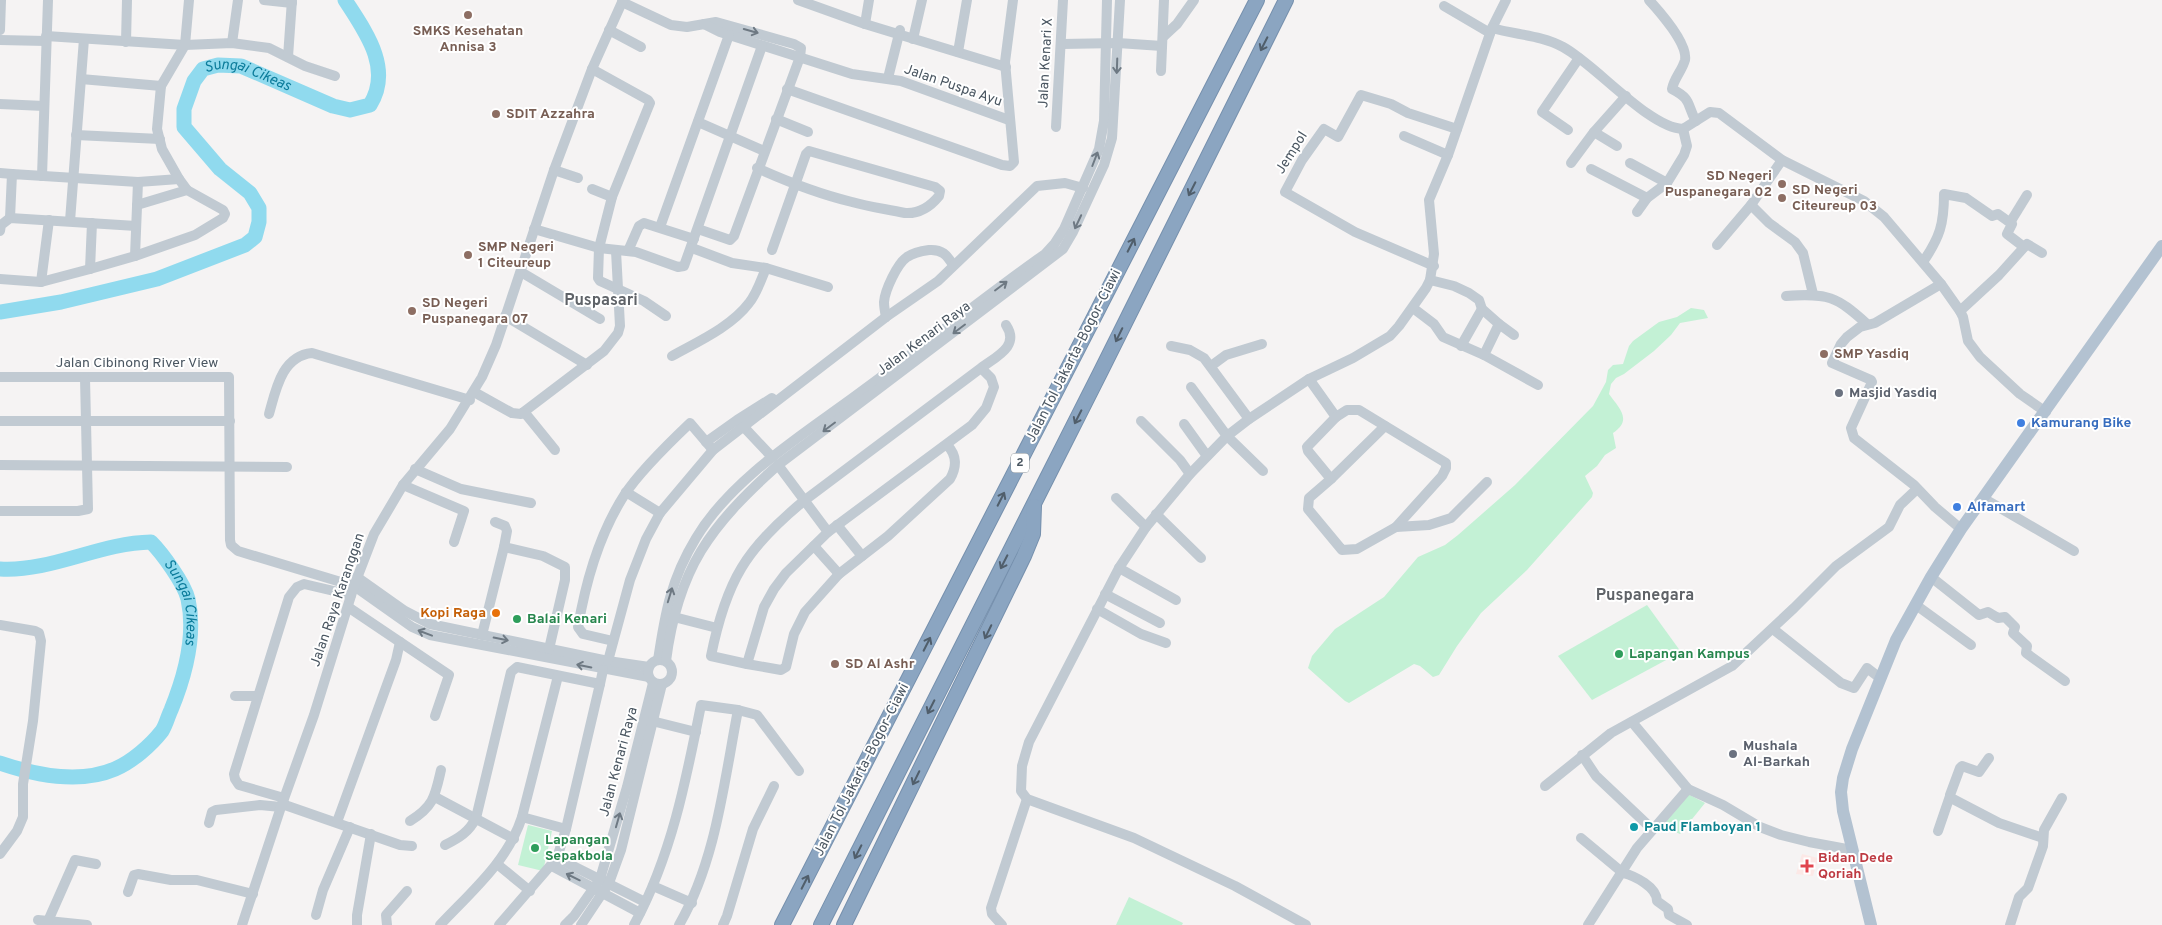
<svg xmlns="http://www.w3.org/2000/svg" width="2162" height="925" font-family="Overpass,sans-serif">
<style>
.medical{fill:#fce8e6}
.green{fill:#c3f1d5}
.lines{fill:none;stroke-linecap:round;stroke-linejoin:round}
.river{stroke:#90daee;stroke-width:15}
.highway-casing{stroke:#7690ad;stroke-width:16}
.minor{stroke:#c1cad2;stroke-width:10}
.major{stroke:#b3c2d1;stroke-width:12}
.highway{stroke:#8ba5c1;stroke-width:14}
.oneway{stroke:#6e7983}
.oneway2{stroke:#505e6b}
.education-dot{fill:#8d6e63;stroke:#fff;stroke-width:2}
.worship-dot{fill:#6b7280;stroke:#fff;stroke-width:2}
.shop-dot{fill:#3f7fe0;stroke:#fff;stroke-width:2}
.food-dot{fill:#e8710a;stroke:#fff;stroke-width:2}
.leisure-dot{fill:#2e9e5b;stroke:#fff;stroke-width:2}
.culture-dot{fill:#0f9aa8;stroke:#fff;stroke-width:2}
.health-dot{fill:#e0444e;stroke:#fff;stroke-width:2}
.labels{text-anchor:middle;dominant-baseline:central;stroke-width:4;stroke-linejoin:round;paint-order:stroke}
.shield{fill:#fff;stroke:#808990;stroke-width:1}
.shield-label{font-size:12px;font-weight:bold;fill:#4a5661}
.education-label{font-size:14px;font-weight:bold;fill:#785e54;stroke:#fff;text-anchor:start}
.street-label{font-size:14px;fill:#4a5661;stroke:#fff}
.worship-label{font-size:14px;font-weight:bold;fill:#5b616d;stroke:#fff;text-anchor:start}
.shop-label{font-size:14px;font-weight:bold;fill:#366cbe;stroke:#fff;text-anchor:start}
.food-label{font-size:14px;font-weight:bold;fill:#c56008;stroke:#fff;text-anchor:end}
.leisure-label{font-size:14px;font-weight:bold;fill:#27864d;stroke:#fff;text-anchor:start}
.culture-label{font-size:14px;font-weight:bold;fill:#0d838f;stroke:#fff;text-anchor:start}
.health-label{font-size:14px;font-weight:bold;fill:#be3a42;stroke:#fff;text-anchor:start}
.water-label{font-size:15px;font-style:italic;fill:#0c7c9b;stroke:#fff}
.quarter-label{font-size:16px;font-weight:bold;fill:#5f6368;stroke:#fff}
</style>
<rect width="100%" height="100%" fill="#f5f3f3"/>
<!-- medical -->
<polygon class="medical" points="1802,854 1818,858 1813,876 1796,874"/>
<!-- green -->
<g class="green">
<path d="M1691 308 1704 310 1708 318 1680 323 1671 335 1654 351 1624 374 1616 378 1611 384 1609 394C1619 408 1633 420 1613 433L1616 448 1605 455 1597 466 1585 476 1593 493 1592 497 1527 570 1481 613 1457 646 1439 675 1433 677 1420 666 1414 664 1349 703 1345 701 1308 668 1312 656 1335 629 1384 597 1418 557 1445 545 1458 535 1515 485 1593 406 1606 382 1608 370 1613 365 1623 364 1629 346 1633 341 1659 322 1677 317Z"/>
<polygon points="1647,605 1681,652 1592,700 1558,656"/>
<polygon points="1688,794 1705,803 1680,834 1661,826"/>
<polygon points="528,825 552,831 543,871 518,865"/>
<polygon points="1129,897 1183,923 1182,925 1116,925"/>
</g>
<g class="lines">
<!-- river -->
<g class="river">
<path id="s1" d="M0 312 61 302 157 279 245 245 255 237 259 222V208L250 193 220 169 184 127V109L194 81 203 69 218 65 241 66 333 106 350 110 370 105C393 68 365 31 345 0"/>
<path id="s2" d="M0 569C52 572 99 543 151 542 162 553 184 583 188 599 196 635 185 676 171 710 168 716 166 725 162 731 151 745 132 762 115 769 80 784 35 775 0 763"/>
</g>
<defs>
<g id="highway">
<polyline points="782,925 1257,0"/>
<polyline points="821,925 1100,373 1286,0"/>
<polyline points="844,925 1024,556 1033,534 1034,506"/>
</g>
</defs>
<!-- highway casing -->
<use href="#highway" class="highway-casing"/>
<!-- minor -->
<g class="minor">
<polyline points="264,0 292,3"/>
<polyline points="798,0 865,24 1006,67"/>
<path d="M1649 0C1660 12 1688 44 1685 60 1682 71 1674 78 1672 89 1693 100 1686 104 1696 121"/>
<polyline points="622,2 671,25 687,27 716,22 794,44 801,48 800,57 734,236 730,240 698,229"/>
<polyline points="1444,6 1490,33"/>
<polyline points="704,24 720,32 852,74 901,81 1009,120"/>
<polyline points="865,24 869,0"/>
<polyline points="1492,28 1506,0"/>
<polyline points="0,30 1,0"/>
<polyline points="609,30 641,47"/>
<polyline points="46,36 185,45 232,43 269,48 305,66 335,76"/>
<polyline points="1164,36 1177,24 1194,0"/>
<polyline points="913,39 922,0"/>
<polyline points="0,40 46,41"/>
<polyline points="126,42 127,0"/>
<polyline points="232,43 238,0"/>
<polyline points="1062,44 1118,43 1162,46"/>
<polyline points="958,52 967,0"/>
<polyline points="288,57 292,0"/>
<polyline points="592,69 648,100 650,103 612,197 599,248 598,278 600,281 644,301 666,316"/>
<polyline points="1161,71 1164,0"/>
<polyline points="888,78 900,30"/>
<polyline points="81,79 161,86"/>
<polyline points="787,89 1002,165 1010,166 1014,162 1005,62 1013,0"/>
<polyline points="0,104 44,106"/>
<polyline points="776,119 808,132"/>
<polyline points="698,122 764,151"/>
<polyline points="1056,127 1063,0"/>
<polyline points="1568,130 1542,112 1579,58"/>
<polyline points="1594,132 1617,146"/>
<polyline points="76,135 160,139"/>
<polyline points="1404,136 1448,155"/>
<polyline points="1571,163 1594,132 1626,96"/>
<polyline points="1630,163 1667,183"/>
<path d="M757 168C788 182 819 194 852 202 869 207 887 209 905 213 919 214 930 207 939 196L940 191 935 187 809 151 806 154 772 250"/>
<polyline points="1591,169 1647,198"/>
<polyline points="554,170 578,178"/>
<polyline points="0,173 12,174"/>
<polyline points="42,176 48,0"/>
<polyline points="179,179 162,149 157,129 161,86 185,45 189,0"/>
<polyline points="592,189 612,197"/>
<polyline points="1751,205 1769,223 1795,242 1803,253 1813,294"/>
<polyline points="1637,212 1647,198 1667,183 1684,155 1687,146 1683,129"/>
<polyline points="10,218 12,174 138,182 179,179 187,190"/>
<polyline points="70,221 84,39"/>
<polyline points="2011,221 2027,195"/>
<polyline points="660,227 729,35"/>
<polyline points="534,229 599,248 636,252 678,267 684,266 762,46"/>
<polyline points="0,231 1,225 10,218 136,226"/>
<polyline points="1717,245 1751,205 1782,160"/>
<polyline points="692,248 732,263 766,268 828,287"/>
<polyline points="628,251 639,226 644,223 694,239"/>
<polyline points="135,256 138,182"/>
<path d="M1923 262C1940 237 1944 224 1944 194L1966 198 1992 216 1998 214 2012 224 2007 234 2024 247"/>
<polyline points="1434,266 1355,232 1285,192 1302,160 1324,129 1338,137 1361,95 1391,104 1408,113 1457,129"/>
<polyline points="90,269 92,223"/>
<polyline points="521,272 600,319"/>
<polyline points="0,279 41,282 90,269 135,256 195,235 223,218 225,214 223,210 187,190 137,205"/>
<polyline points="1430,280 1454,286 1469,293 1479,300 1482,309 1499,324 1484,355 1538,385"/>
<polyline points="41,282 49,220"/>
<polyline points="1941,284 1875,323 1860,327 1847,337 1841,344 1832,363 1871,380 1872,382 1851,428 1854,438 1914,485 1935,507 1961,529"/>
<path d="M1786 296C1828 293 1836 296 1867 324"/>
<polyline points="1413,308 1434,324 1443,337 1484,355"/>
<polyline points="1960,311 1999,275 2027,244 2042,253"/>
<polyline points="505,316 587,365"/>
<path d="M886 317C885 312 884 307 884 302 885 290 897 264 907 257 913 253 922 251 929 250 942 249 947 255 953 265"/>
<polyline points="1499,324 1514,335"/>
<polyline points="1171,346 1190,350 1204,358 1249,419"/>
<polyline points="1461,346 1482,309"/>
<path d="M672 356C697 342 731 327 749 303 757 293 761 280 766 268"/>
<polyline points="1211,366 1226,355 1262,344"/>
<path d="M981 368 991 378 994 387 986 408 972 425 828 532 786 573 774 589 764 607 747 664 711 656C726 581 746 548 805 500L981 368C997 356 1020 346 1006 325"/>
<polyline points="0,377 229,377 230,540 231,545 238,551 354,586 412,627 430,635 649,677"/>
<polyline points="1309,379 1336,417 1347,410 1359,410 1446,463 1446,468 1442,476 1396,527"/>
<polyline points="1191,387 1227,436 1263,471"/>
<polyline points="474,392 512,413 521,414 604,351 618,333 620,326 616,251"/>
<polyline points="525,413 555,450"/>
<path d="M269 414C276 389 282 356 312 353L470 400"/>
<polyline points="0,421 230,421"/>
<polyline points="1141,421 1180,460 1190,474"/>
<polyline points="741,424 772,457"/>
<polyline points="1184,424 1207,456"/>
<polyline points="1385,426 1331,479 1309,498 1308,509 1342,550 1357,549 1396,527 1429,525 1451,518 1487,482"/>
<polyline points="706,442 737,420 772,398"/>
<polyline points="0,465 287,467"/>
<polyline points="778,465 828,532"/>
<polyline points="415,469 461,489 531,503"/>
<polyline points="1331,479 1308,451 1307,447 1336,417"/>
<polyline points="403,485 464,511 454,542"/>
<polyline points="626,492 660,513"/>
<polyline points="1116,498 1146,527"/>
<polyline points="1983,498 2074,551"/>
<polyline points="0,511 78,511 88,509 85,378"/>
<polyline points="1156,514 1201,558"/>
<polyline points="495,522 505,526 507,531 504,547"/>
<polyline points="837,525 862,556"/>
<polyline points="814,546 839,574"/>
<polyline points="1119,568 1176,600"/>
<polyline points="357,577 405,611 430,624 608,661 649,667"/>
<polyline points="1931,577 1979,615 1988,612 1998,618 2005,617 2015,627 2013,633 2027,646 2026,653 2065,681"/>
<polyline points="1105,594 1160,623"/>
<polyline points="1916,605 1971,645"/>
<polyline points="348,607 449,675 435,716"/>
<polyline points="1097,609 1141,634 1166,643"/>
<polyline points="674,617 717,628"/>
<polyline points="0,625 35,631 39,633 41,641 33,721 23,784 23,817 17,831 0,854"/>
<polyline points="1773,629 1841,683 1854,688 1867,668 1880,678"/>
<polyline points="482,635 504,547 543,556 565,567 565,580 549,649"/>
<path d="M613 641 583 634 578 627C586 580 599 534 625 494 640 471 670 442 690 423L713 450"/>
<circle cx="660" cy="672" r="12"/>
<path d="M658 660C665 613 671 579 696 538 733 476 809 431 866 388 926 344 984 297 1045 254L1055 243 1064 229 1099 149 1104 121 1107 0"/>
<polyline points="608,661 630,580 646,539 660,513 713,450 886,317 938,281 1037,186 1065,183 1083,188"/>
<path d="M666 661C678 568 710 526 778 465L1063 249 1073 232 1104 165 1112 138 1120 0"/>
<path d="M747 664 781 670 786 667 794 634 805 612 839 574 888 536 950 479C957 467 957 455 947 445"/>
<polyline points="235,696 258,696"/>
<polyline points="652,721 696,732"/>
<polyline points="1632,722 1688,789 1723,805 1760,827 1781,835 1809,842 1852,850"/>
<polyline points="1582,755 1596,776 1652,829"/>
<polyline points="1989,758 1979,772 1962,766 1960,768 1950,795 1951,798 1999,823 2043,838"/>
<polyline points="1545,786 1611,733 1732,666 1794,608 1836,566 1889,527 1900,505 1917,489"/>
<polyline points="435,797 514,839"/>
<polyline points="284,798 239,785 235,779 234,774 289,597 297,587 304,584 351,595"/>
<polyline points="282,804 400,845 412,846"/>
<polyline points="522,817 566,829"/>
<path d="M410 821C434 806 435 796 441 770"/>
<polyline points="337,822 396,660 400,642"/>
<polyline points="209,823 212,812 216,810 260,805 281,807"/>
<polyline points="1938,831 1950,796"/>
<path d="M1581 838 1623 873C1635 876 1657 887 1657 901L1668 909 1669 915 1687 925"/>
<path d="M445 845C459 838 469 832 476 818L511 672 517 667 600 684 603 670"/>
<polyline points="557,858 645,902"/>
<polyline points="497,864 530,891"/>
<polyline points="552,866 640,913"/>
<polyline points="653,886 692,903"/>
<polyline points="128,892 134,875 138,874 171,880 197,880 253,894"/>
<polyline points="316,915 323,890 350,827"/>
<polyline points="38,920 87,925"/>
<polyline points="48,921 75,860 96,864"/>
<polyline points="242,925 281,807 314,715 354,586 374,534 403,485 450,429 482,377 496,345 554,170 592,69 623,0"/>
<polyline points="357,925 357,915 371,834"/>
<polyline points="387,925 386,915 407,891"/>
<path d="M440 925C471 892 508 861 522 817L558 676"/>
<polyline points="499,925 557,858 566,829 600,684"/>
<polyline points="565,925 574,916 600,879 627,787 653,683"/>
<polyline points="581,925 609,883 621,850 662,684"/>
<path d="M634 925C671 857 686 781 701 705L738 710 757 715 799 771"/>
<path d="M679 925C716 861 724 782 738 710"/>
<polyline points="723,925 727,916 753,829 774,786"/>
<polyline points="1002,925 992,914 991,908 1027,799"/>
<path d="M1306 925 1235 886 1134 838 1027 799 1021 791 1022 766 1029 742 1119 568 1146 527 1190 474 1227 436 1249 419 1309 379 1353 358 1390 336 1399 326 1426 288 1430 280 1434 254 1429 200 1448 155 1492 28C1516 35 1541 35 1563 47 1595 64 1649 128 1683 129L1710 112 1719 113 1782 160 1864 201 1884 217 1941 284 1960 311 1963 317 1968 341 1980 357 2020 394 2046 412"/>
<polyline points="1588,925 1637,848 1688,789"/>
<polyline points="2010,925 2019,897 2028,888 2043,846 2044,830 2062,798"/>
</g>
<!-- major -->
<polyline class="major" points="1871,925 1843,811 1841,792 1843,778 1852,749 1896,640 1931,577 1961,529 2162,246"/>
<!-- highway -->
<use href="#highway" class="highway"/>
</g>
<!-- one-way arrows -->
<defs><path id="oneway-shaft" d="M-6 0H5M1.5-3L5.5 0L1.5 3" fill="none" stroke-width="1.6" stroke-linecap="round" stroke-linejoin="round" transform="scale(1.25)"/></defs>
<g class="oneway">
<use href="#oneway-shaft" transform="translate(751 31) rotate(16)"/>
<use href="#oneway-shaft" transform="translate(1117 66) rotate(92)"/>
<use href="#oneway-shaft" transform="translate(1095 159) rotate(-69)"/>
<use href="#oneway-shaft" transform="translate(1078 222) rotate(115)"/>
<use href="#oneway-shaft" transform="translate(1001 286) rotate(-37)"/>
<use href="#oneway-shaft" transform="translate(959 329) rotate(143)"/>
<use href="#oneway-shaft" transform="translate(829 427) rotate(143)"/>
<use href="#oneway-shaft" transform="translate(670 595) rotate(-73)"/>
<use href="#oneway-shaft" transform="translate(425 633) rotate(-159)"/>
<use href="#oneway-shaft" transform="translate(501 639) rotate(11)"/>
<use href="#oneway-shaft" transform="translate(584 666) rotate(-169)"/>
<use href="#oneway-shaft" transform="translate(618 820) rotate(-74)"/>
<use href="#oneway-shaft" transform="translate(573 877) rotate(-154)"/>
</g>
<g class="oneway2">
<use href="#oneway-shaft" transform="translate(1264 44) rotate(117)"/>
<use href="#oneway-shaft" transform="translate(1192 189) rotate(117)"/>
<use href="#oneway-shaft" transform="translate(1131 245) rotate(-63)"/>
<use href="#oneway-shaft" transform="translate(1119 335) rotate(116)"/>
<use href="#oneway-shaft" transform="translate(1078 417) rotate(117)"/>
<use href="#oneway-shaft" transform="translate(1001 499) rotate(-63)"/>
<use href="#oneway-shaft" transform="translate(1004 562) rotate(117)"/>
<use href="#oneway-shaft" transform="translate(988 632) rotate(116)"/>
<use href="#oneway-shaft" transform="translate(927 644) rotate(-63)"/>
<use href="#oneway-shaft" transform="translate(931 707) rotate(117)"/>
<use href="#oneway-shaft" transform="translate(916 778) rotate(116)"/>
<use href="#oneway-shaft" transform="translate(858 852) rotate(117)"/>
<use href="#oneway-shaft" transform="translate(805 882) rotate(-63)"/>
</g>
<!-- markers -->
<g class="education-dot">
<circle cx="468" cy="15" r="5"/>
<circle cx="496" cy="114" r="5"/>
<circle cx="1782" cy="184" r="5"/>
<circle cx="1782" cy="198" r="5"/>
<circle cx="468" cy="255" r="5"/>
<circle cx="412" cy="311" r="5"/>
<circle cx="1824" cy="354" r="5"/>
<circle cx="835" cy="664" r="5"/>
</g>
<g class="worship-dot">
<circle cx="1839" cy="393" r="5"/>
<circle cx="1733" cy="754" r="5"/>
</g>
<g class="shop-dot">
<circle cx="2021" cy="423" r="5"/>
<circle cx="1957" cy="507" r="5"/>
</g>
<circle class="food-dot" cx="496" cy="613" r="5"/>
<g class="leisure-dot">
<circle cx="517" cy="619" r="5"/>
<circle cx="1619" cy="654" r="5"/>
<circle cx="535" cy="848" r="5"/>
</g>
<circle class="culture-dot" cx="1634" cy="827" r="5"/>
<path class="health-dot" d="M1804.5 858.5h5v5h5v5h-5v5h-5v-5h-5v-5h5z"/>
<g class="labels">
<!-- shield labels -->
<rect class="shield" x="1011" y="453.5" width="18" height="19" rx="4"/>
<g class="shield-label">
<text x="1020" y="463">2</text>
</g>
<!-- education labels -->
<g class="education-label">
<text x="468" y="31" text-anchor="middle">SMKS Kesehatan<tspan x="468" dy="16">Annisa 3</tspan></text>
<text x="506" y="114">SDIT Azzahra</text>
<text x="1772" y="176" text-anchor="end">SD Negeri<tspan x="1772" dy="16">Puspanegara 02</tspan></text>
<text x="1792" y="190">SD Negeri<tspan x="1792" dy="16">Citeureup 03</tspan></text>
<text x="478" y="247">SMP Negeri<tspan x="478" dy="16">1 Citeureup</tspan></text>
<text x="422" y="303">SD Negeri<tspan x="422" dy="16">Puspanegara 07</tspan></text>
<text x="1834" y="354">SMP Yasdiq</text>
<text x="845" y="664">SD Al Ashr</text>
</g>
<!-- street labels -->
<g class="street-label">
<text transform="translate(1046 63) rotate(-87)">Jalan Kenari X</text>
<text transform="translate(953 86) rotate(19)">Jalan Puspa Ayu</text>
<text transform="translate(1292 153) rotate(-58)">Jempol</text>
<text transform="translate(924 339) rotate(-37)">Jalan Kenari Raya</text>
<text transform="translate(1074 356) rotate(-63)">Jalan Tol Jakarta–Bogor–Ciawi</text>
<text x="137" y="363">Jalan Cibinong River View</text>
<text transform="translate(338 600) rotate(-71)">Jalan Raya Karanggan</text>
<text transform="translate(619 762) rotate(-75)">Jalan Kenari Raya</text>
<text transform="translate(862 770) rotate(-63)">Jalan Tol Jakarta–Bogor–Ciawi</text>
</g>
<!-- worship labels -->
<g class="worship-label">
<text x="1849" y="393">Masjid Yasdiq</text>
<text x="1743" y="746">Mushala<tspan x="1743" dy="16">Al-Barkah</tspan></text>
</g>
<!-- shop labels -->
<g class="shop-label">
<text x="2031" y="423">Kamurang Bike</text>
<text x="1967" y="507">Alfamart</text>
</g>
<!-- food labels -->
<g class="food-label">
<text x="486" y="613">Kopi Raga</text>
</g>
<!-- leisure labels -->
<g class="leisure-label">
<text x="527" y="619">Balai Kenari</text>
<text x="1629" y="654">Lapangan Kampus</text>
<text x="545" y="840">Lapangan<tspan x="545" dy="16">Sepakbola</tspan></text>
</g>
<!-- culture labels -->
<g class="culture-label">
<text x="1644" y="827">Paud Flamboyan 1</text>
</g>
<!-- health labels -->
<g class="health-label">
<text x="1818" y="858">Bidan Dede<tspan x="1818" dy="16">Qoriah</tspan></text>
</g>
<!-- water labels -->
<g class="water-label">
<text stroke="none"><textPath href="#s1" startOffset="518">Sungai Cikeas</textPath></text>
<text stroke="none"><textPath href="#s2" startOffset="224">Sungai Cikeas</textPath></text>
</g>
<!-- quarter labels -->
<g class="quarter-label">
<text x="601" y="301">Puspasari</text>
<text x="1645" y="596">Puspanegara</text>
</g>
</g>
</svg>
